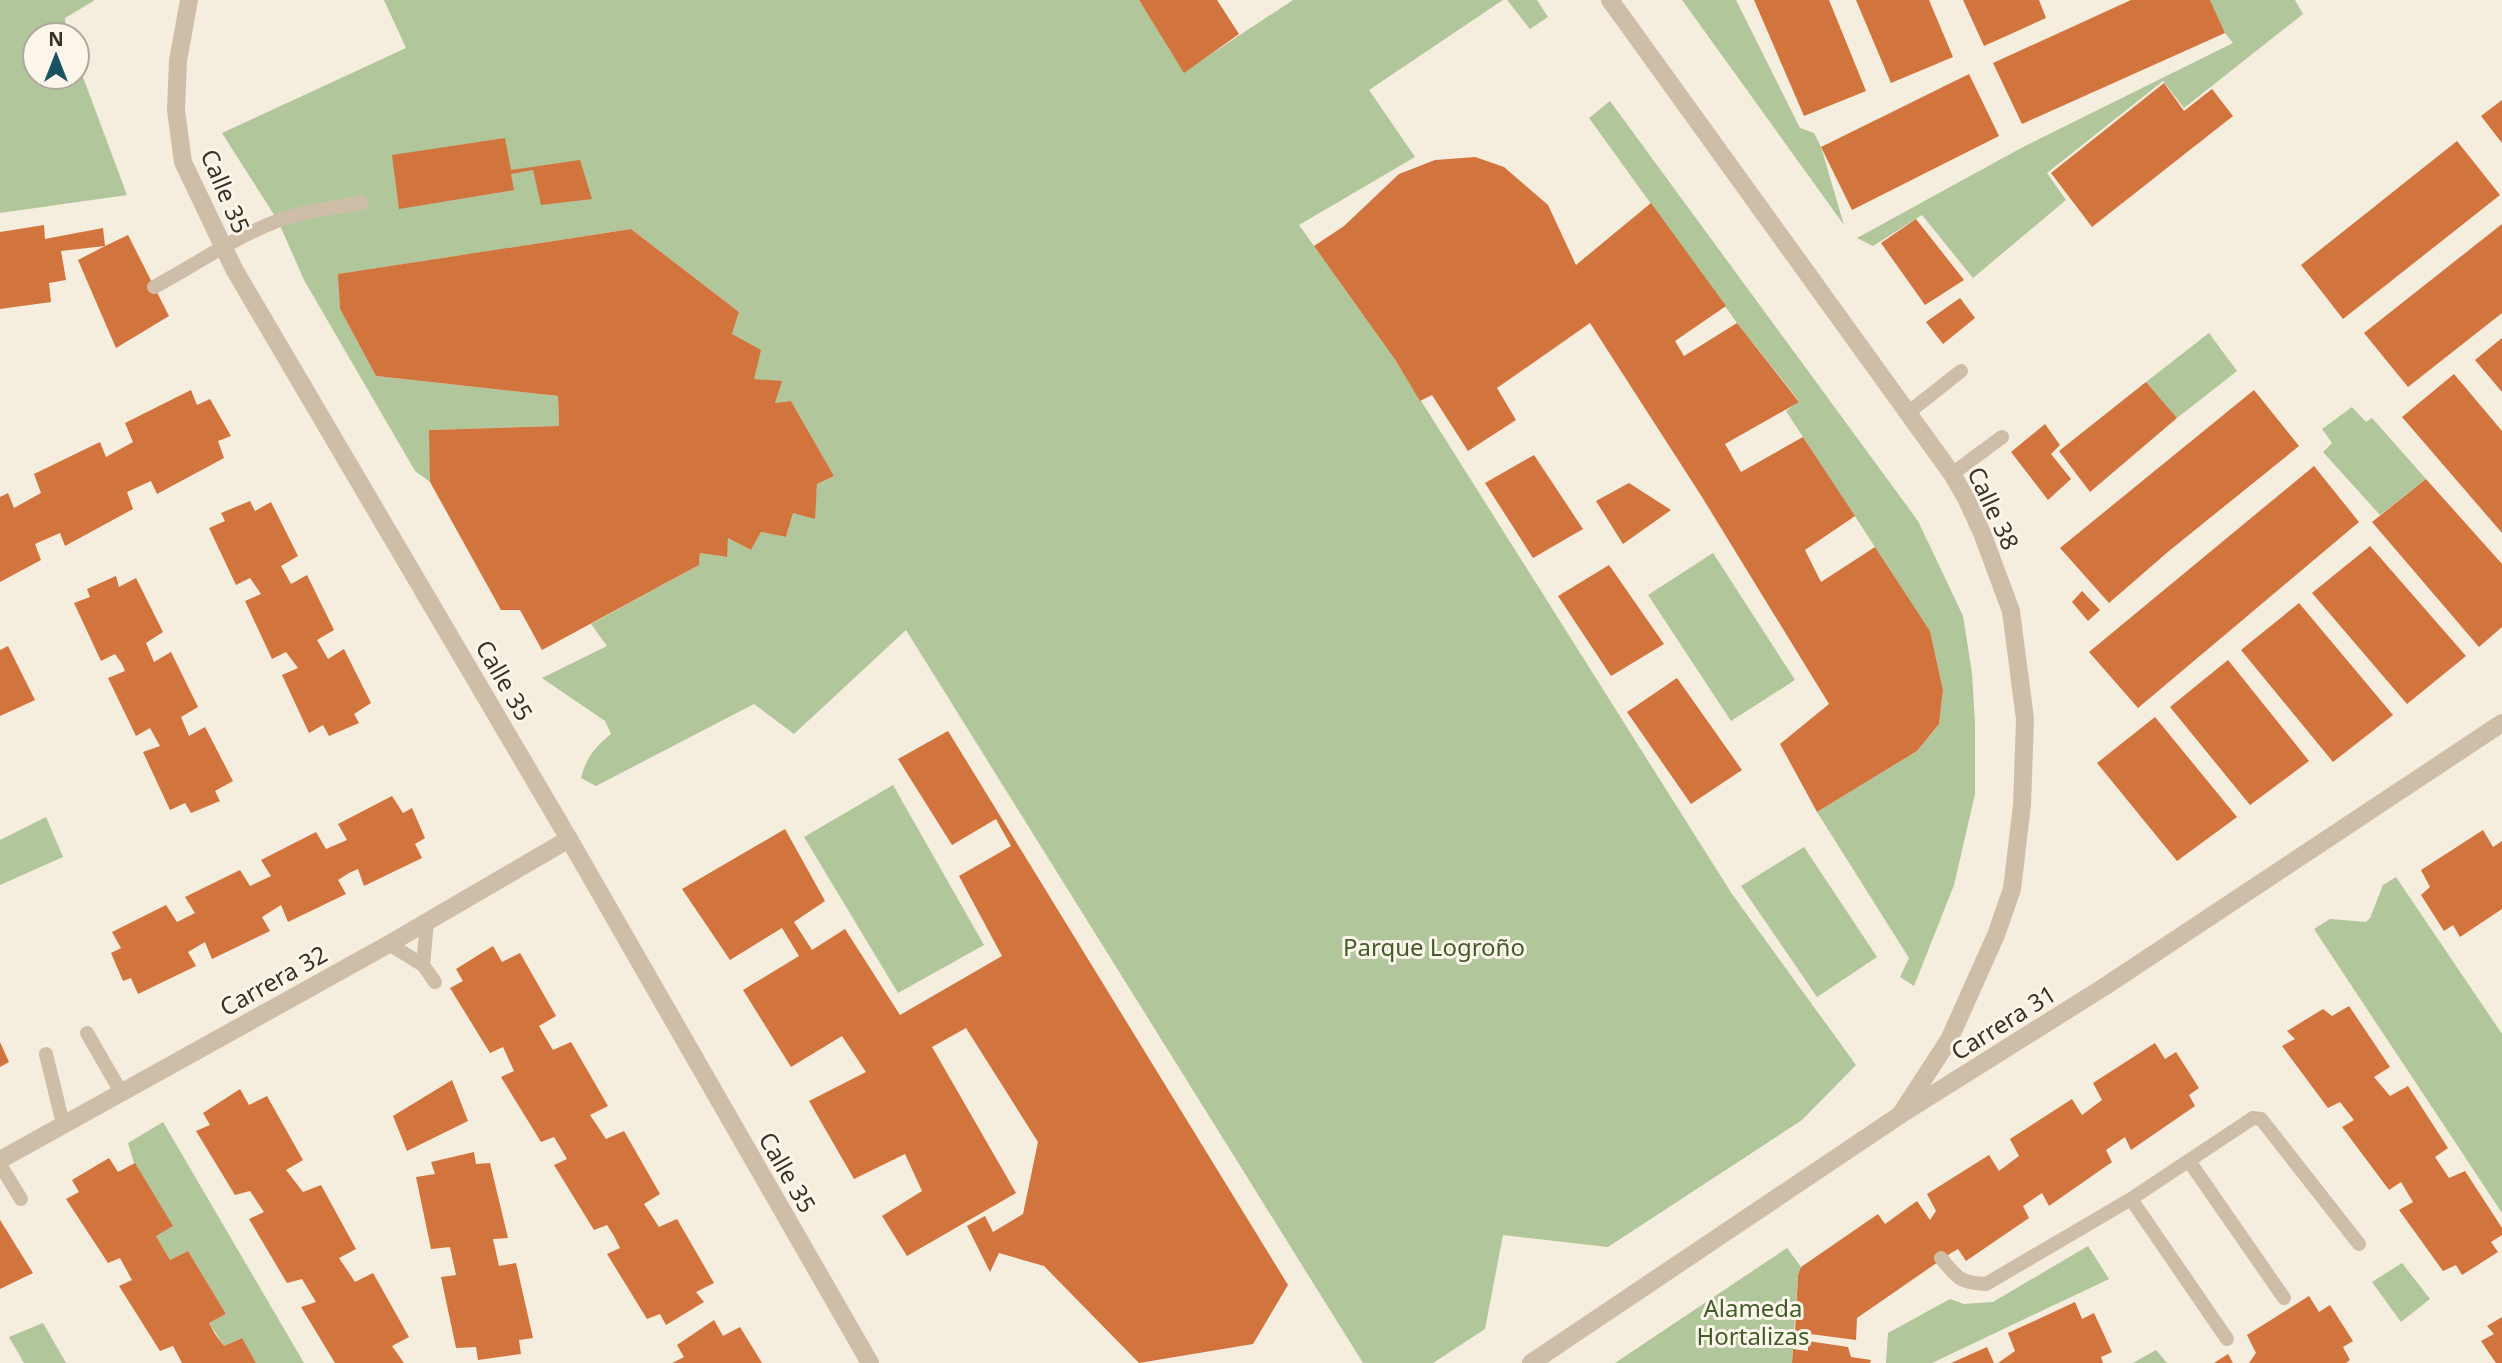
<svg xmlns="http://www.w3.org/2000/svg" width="2502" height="1363" font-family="'Noto Sans',sans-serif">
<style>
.green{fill:#b2c69b}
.building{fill:#d2743e}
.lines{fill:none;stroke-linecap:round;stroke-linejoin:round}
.service{stroke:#cfbea7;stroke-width:14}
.minor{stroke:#cfbea7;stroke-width:18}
.tertiary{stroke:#cfbea7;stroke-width:18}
.labels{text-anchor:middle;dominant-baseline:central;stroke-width:6;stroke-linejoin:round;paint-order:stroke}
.street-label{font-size:24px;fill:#3a3028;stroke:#fcf6ea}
.park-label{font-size:24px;fill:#435c29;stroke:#fcf6ea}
</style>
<rect width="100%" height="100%" fill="#f5eddd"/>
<!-- green -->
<g class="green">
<polygon points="0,0 95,0 65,18 66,35 35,35 35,77 77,77 77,61 127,195 0,213"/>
<path d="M384 0H1139L1184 72 1293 0H1503L1369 90 1415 157 1299 225 1396 361 1732 894 1856 1065 1802 1120 1608 1247 1503 1235 1485 1329 1433 1363H1363L906 630 794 734 754 704 596 786 581 778C586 758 595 747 611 734L605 721 542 678 607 646 591 624 699 565 700 553 726 557 728 538 751 550 761 532 786 537 793 513 814 518 817 484 834 476 791 401 775 403 781 382 754 379 732 334 739 312 631 229 339 274 340 309 376 376 558 396 559 426 430 430V482L415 471 304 280 278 221 222 133 406 48Z"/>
<polygon points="1507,0 1537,0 1548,17 1530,29"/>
<polygon points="1682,0 1736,0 1800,128 1814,133 1821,147 1844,225"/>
<polygon points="2210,0 2295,0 2303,14 2184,108 2163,81 2047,173 2066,200 1973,278 1922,215 1873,246 1857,238 2023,147 2233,43 2225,33"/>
<polygon points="1610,101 1918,521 1963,616 1972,673 1975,723 1975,794 1954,885 1914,986 1900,977 1909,958 1817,812 1917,751 1939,724 1943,690 1930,631 1786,411 1799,401 1737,323 1589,118"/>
<polygon points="2209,333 2237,371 2177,418 2146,382"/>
<polygon points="2352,407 2366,422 2372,418 2426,479 2380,515 2323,452 2332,443 2322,429"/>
<polygon points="1713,553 1795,680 1731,721 1648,595"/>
<polygon points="893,785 984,945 898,993 804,837"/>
<polygon points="46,817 63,857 0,885 0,840"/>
<polygon points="1804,847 1877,957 1817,997 1741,886"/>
<polygon points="2396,877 2502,1034 2502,1213 2314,929 2330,919 2366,922 2370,918 2383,885"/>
<polygon points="163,1122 304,1363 256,1363 241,1338 224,1346 209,1323 226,1314 188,1251 170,1260 156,1236 128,1143"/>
<polygon points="2088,1246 2109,1279 1932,1363 1886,1363 1888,1333 1950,1299 1964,1304 1993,1302"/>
<polygon points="1787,1248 1801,1267 1798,1275 1792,1363 1615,1363"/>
<polygon points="2402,1263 2430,1299 2401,1322 2372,1282"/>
<polygon points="43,1323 66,1363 24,1363 9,1337"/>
<polygon points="2156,1350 2167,1363 2133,1363"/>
</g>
<!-- building -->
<g class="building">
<polygon points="1139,0 1217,0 1239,34 1184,73"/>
<polygon points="1754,0 1829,0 1866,91 1804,116"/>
<polygon points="1856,0 1929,0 1953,57 1891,83"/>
<polygon points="1963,0 2039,0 2046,18 1984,46"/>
<polygon points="2131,0 2210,0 2225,33 2022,124 1993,63"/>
<polygon points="1969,74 1999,136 1852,210 1821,147"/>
<polygon points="2164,83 2184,111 2212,89 2233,116 2092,227 2051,173"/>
<polygon points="2502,100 2502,143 2481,116"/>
<polygon points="505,138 511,170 580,160 592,199 541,205 533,170 511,174 514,190 399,209 392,155"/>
<polygon points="2457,141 2500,195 2343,319 2301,265"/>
<polygon points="1475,157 1504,167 1548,205 1576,265 1651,203 1726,306 1675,341 1684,356 1737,323 1799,402 1725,444 1741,472 1803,437 1855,516 1805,550 1821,582 1875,547 1930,631 1943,690 1939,724 1917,751 1817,812 1780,744 1829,704 1702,497 1590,323 1497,388 1516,420 1468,451 1432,395 1420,401 1396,361 1314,246 1344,226 1399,174 1435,160"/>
<polygon points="1916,219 1964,280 1925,305 1881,243"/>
<polygon points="2502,224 2502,313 2408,387 2364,333"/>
<polygon points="44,225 45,239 103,228 105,246 128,235 169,316 116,348 78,260 105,246 61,251 66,280 49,283 51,302 0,309 0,232"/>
<polygon points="631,229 739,312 732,334 761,350 754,379 782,381 775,403 791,401 834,476 817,484 815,519 793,513 786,537 761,532 751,550 728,538 727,557 700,553 699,565 542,650 520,610 501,610 430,482 429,430 559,426 558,396 376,376 340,309 338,274"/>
<polygon points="1960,298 1975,318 1943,344 1926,322"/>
<polygon points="2502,338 2502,392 2475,360"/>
<polygon points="2454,374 2502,431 2502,533 2402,417"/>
<polygon points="2146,382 2177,418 2090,492 2059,451"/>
<polygon points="191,390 197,405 210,399 231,436 218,441 224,458 157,494 151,481 127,492 133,509 65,546 60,533 35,544 41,560 0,582 0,497 8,493 14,508 41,493 34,474 100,442 106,457 133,442 125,423"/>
<polygon points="2254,390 2299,446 2169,551 2109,603 2060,548"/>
<polygon points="2045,424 2060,445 2051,454 2071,479 2048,500 2011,452"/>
<polygon points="1534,455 1583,529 1533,558 1485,483"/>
<polygon points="2314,466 2359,522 2138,708 2089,652"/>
<polygon points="2426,479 2502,564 2502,627 2479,647 2372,522"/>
<polygon points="1629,483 1671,510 1623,544 1596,501"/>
<polygon points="250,501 255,511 271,502 298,556 281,566 291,584 307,575 334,630 317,640 328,659 344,649 371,703 354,714 359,723 329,736 323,725 309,733 282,675 298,668 286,652 272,659 245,601 261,594 250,578 236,585 209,528 225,521 221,513"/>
<polygon points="2370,546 2466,656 2407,704 2312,593"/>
<polygon points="1609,565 1664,644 1611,676 1558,596"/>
<polygon points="116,576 119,587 136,578 163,632 146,643 154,662 171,652 198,707 181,717 189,736 205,727 233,781 215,791 220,801 191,813 185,803 170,810 143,752 160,746 150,728 136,736 108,678 125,671 122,664 115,654 101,661 74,603 90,597 87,589"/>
<polygon points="2082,591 2100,610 2088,621 2072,602"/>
<polygon points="2299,603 2393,715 2333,762 2241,650"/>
<polygon points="8,646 35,700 0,716 0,650"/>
<polygon points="2228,660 2309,761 2250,805 2170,707"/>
<polygon points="1677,678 1742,770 1691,804 1627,712"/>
<polygon points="2155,717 2237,817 2177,861 2097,763"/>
<polygon points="948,731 1288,1285 1253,1344 1139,1363 1044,1266 999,1253 990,1272 967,1226 985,1216 993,1232 1023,1214 1038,1142 966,1028 932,1047 1016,1193 907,1256 882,1216 922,1191 905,1154 854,1179 809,1101 866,1072 842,1036 791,1067 743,990 799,956 782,928 730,960 682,889 785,829 825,901 794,922 812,950 845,929 900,1015 1002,956 959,876 1011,846 996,819 952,845 898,759"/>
<polygon points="392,796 403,813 412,808 425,838 415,844 422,858 364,886 358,869 349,873 338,880 346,894 288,922 281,905 262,917 270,931 212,959 205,942 188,952 196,966 138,994 131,978 123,981 111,953 121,948 112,932 166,905 177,922 195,913 185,897 240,870 250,886 271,876 261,860 316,832 326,849 347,840 338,824"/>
<polygon points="2483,830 2493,847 2502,841 2502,909 2460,937 2453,925 2444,931 2421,895 2430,887 2421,870"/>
<polygon points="493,946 502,962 520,953 556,1016 539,1026 544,1035 553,1050 571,1042 608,1106 590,1115 606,1139 624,1131 660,1194 644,1204 659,1227 677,1219 714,1283 696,1292 704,1302 666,1325 660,1314 647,1319 607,1254 620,1248 614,1236 607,1225 594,1230 554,1165 567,1159 560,1147 554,1137 541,1142 501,1077 514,1071 503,1047 490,1053 450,988 463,981 456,969"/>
<polygon points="2349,1006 2390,1067 2374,1077 2390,1096 2408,1086 2448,1148 2435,1157 2449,1178 2465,1171 2502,1228 2502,1235 2491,1242 2498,1252 2462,1275 2456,1265 2443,1271 2399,1210 2413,1202 2401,1182 2389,1190 2342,1127 2354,1120 2340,1102 2328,1108 2282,1046 2295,1039 2287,1031 2323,1009 2332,1016"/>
<polygon points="0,1042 9,1062 0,1067"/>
<polygon points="2155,1043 2165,1059 2176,1052 2199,1088 2189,1095 2195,1106 2131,1150 2125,1137 2106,1150 2112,1162 2049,1206 2042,1193 2023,1206 2029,1218 1966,1261 1958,1249 1951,1253 1857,1318 1856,1340 1795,1332 1798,1275 1801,1267 1878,1214 1885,1224 1917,1201 1930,1220 1936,1211 1927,1194 1989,1155 1999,1171 2019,1156 2010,1139 2072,1099 2082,1115 2102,1100 2093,1083"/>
<polygon points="452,1080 468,1121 407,1151 393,1116"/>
<polygon points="240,1089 249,1105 267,1096 303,1160 286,1170 303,1192 321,1185 356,1249 339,1258 355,1282 373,1273 409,1337 392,1346 404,1363 335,1363 301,1307 316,1302 302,1279 287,1283 249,1219 264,1212 250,1191 235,1195 196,1131 210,1125 203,1113"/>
<polygon points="474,1152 476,1164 490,1163 508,1238 493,1239 499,1266 516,1263 533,1338 519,1340 521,1354 478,1360 476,1347 456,1348 441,1277 456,1275 450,1247 431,1249 416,1177 435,1174 431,1162"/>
<polygon points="109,1158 118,1172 135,1163 173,1226 156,1236 170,1260 188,1251 226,1314 209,1323 215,1334 224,1346 242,1338 256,1363 182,1363 173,1346 160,1351 119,1286 132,1280 120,1258 108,1263 66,1199 79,1192 72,1180"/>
<polygon points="0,1220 33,1273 0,1289"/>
<polygon points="2309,1296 2319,1312 2330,1305 2353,1341 2343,1347 2350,1360 2346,1363 2249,1363 2256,1353 2247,1335"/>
<polygon points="2075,1302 2082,1319 2094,1313 2112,1352 2101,1357 2103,1363 1998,1363 2015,1351 2008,1333"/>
<polygon points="2502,1317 2502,1363 2496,1363 2481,1341 2494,1334 2487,1326"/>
<polygon points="714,1320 723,1336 740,1327 762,1363 672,1363 684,1357 677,1345"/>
<polygon points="1808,1341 1848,1347 1851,1357 1871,1360 1870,1363 1792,1363 1793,1349 1808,1351"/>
<polygon points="1987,1347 1994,1363 1951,1363"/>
<polygon points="2228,1354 2233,1363 2214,1363"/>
</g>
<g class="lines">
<!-- service -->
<g class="service">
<path d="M154 287C195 265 233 238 277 221 304 211 333 208 361 203"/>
<polyline points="1909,412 1961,371"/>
<polyline points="1952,474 2002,437"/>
<polyline points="389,944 423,965 427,922"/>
<polyline points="423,965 435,982"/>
<polyline points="87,1033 121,1092"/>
<polyline points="46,1054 63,1124"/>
<polyline points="2189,1161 2284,1298"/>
<polyline points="0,1165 21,1199"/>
<polyline points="2131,1199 2227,1339"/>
<path d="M1941 1258C1957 1278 1960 1283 1986 1284L2131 1199 2253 1118 2261 1119 2359 1244"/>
</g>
<!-- minor -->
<polyline class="minor" points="0,1160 389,944 569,839"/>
<!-- tertiary -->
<g class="tertiary">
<polyline points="189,0 178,61 176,110 183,162 234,269 569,839 870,1363"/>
<polyline points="1610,0 1952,474 1966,498 1982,533 2011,611 2025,719 2022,805 2012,889 1996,935 1949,1040 1900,1115"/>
<polyline points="1531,1363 1900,1115 2104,987 2502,723"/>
</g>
</g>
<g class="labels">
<!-- street labels -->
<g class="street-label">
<text transform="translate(226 191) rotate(67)">Calle 35</text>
<text transform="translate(1994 508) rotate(65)">Calle 38</text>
<text transform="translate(505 680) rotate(60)">Calle 35</text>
<text transform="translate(273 980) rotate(-29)">Carrera 32</text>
<text transform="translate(2003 1022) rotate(-32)">Carrera 31</text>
<text transform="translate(788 1172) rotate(60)">Calle 35</text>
</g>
<!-- park labels -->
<g class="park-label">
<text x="1434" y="946">Parque Logroño</text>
<text x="1753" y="1307">Alameda<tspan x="1753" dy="28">Hortalizas</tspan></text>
</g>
</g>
<!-- north arrow -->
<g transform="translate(56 56)"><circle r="33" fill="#fcf6ea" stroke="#aea79c" stroke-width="2"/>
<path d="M0-5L12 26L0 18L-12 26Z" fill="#195361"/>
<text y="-10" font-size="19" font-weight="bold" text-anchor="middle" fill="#3a3028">N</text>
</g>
</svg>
